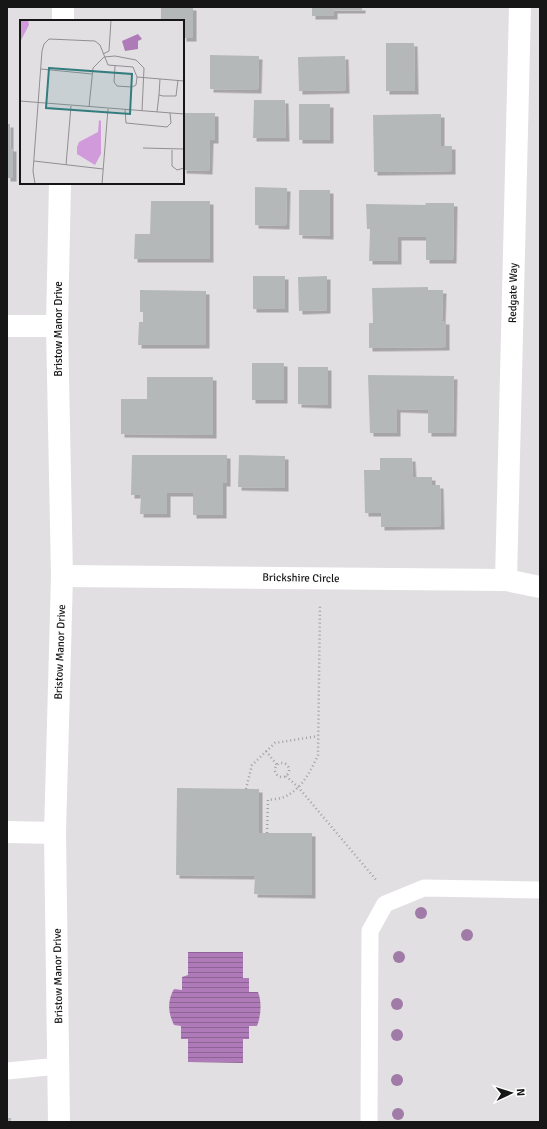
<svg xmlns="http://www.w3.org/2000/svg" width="547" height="1129" font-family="Signika,sans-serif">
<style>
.water{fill:url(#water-rules)}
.building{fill:#b4b8b8;filter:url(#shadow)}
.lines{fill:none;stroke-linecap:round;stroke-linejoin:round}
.path{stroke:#a2a0a2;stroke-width:2.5;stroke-dasharray:1 3;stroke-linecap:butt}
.service{stroke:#fff;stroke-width:17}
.minor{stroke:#fff;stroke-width:22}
.tree{fill:#a07ba7}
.labels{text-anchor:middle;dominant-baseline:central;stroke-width:3;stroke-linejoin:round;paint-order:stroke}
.street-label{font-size:11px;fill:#171617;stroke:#fff}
.inset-road{fill:none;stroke:#918f91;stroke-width:1}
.view{fill:#347d7f;fill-opacity:0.15;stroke:#347d7f;stroke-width:2}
.inset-edge{fill:none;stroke:#171617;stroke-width:2}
</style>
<defs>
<pattern id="water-rules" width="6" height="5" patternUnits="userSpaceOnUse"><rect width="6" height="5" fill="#af7ab8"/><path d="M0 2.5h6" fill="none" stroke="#8d6395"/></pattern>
<filter id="shadow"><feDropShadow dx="3.5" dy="3.5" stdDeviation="0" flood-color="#0004"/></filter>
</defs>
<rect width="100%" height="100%" fill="#e2dfe2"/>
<!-- water -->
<path class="water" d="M188 952H243V978H249V992H258C262 1002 261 1016 257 1026H249V1039H243V1063L188 1062V1039H181V1026L174 1025C168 1013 167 1001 174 989L182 990V977L188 975Z"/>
<!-- building -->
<g class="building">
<polygon points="161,7 193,7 193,38 183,38 183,21 161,21"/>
<polygon points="312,7 362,7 362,10 334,10 334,16 312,16"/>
<polygon points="386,43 414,43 415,91 386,91"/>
<polygon points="210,55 259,56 258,90 210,89"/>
<polygon points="345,56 346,90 299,91 298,57"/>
<polygon points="254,100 285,100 286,138 253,138"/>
<rect x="299" y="104" width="31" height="36"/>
<polygon points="183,113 215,113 215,140 210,140 209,171 183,170"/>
<polygon points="441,114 441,146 452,146 452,171 374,172 373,115"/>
<polygon points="7,124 10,124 10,148 13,148 13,178 7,178"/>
<polygon points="255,187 287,188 286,226 255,225"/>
<polygon points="299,190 330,190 330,236 299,235"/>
<polygon points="151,201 210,201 210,259 134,259 135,234 150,234"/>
<polygon points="425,203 454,203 453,260 426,260 426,237 398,237 398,261 369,261 370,229 367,229 366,204 426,205"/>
<rect x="253" y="276" width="32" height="33"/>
<polygon points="327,276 327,310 299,311 298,277"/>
<polygon points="428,287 428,290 443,290 442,321 446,321 446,347 369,348 369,323 373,323 372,288"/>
<polygon points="140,290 206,291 206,345 138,345 139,322 143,322 143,312 140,312"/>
<rect x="252" y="363" width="32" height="37"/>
<polygon points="298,367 328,367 328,405 298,404"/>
<polygon points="368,375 454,376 453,433 428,433 428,410 397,409 397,433 370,433"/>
<polygon points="147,377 213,377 213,435 121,434 121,399 147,399"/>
<polygon points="132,455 227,455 227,483 223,483 223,515 193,515 193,493 167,493 167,514 140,514 141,495 131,495"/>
<polygon points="239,455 285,456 285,488 238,487"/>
<polygon points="380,458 412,458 413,477 432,477 432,485 440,485 441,526 381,527 381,513 365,513 364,470 380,470"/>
<polygon points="177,788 259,789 259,833 312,833 312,895 254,894 255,876 176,875"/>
<rect x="7" y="1118" width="4" height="4"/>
</g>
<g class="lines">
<!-- path -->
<g class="path">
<polyline points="266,751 277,765"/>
<circle cx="282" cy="770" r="7"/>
<polyline points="286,776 298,787 377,881"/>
<polyline points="246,789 252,765 275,743 318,736"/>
<path d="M267 833 268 800C273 799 279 799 284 797 301 790 311 771 318 755L320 605"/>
</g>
<!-- service -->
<g class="service">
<polyline points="7,1071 59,1066"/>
<polyline points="369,1122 370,931 385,904 424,888 540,890"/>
</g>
<!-- minor -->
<g class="minor">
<polyline points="63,21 63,7"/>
<polyline points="7,326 57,326"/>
<polyline points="62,576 506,580 540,587"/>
<polyline points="506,580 520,7"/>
<polyline points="7,832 55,833"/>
<polyline points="59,1122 55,833 62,576 57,326 60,183"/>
</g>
</g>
<!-- trees -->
<g class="tree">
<circle cx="421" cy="913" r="6"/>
<circle cx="467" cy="935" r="6"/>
<circle cx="399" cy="957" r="6"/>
<circle cx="397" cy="1004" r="6"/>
<circle cx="397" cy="1035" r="6"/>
<circle cx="397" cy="1080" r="6"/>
<circle cx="398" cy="1114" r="6"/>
</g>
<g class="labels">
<!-- street labels -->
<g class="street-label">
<text transform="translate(513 293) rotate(-89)">Redgate Way</text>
<text transform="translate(58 329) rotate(-90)">Bristow Manor Drive</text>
<text transform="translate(301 578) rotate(1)">Brickshire Circle</text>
<text transform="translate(60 652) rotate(-88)">Bristow Manor Drive</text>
<text transform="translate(58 976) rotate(-91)">Bristow Manor Drive</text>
</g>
</g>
<!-- overview -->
<g transform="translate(20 20)">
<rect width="164" height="164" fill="#e2dfe2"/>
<path d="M0 0H8L9 5 0 22ZM79 100 81 101V134L75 145 57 134V127L59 122 78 112Z" fill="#d19bdb"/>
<path d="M118 14 122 19 118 21V29L105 31 102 21Z" fill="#af7ab8"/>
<path class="inset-road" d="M83 34 89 31 91 0M95 46 94 62 97 66 112 67 116 65 117 57M21 49 72 54M140 59 139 75 143 76H156L158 60M0 81 164 94M69 87 73 48 84 37 95 36 116 40 124 48 122 91M105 89 106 103 147 107 151 103 150 93M137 92 139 75M123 128 164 129M152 130V146L157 150 164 148M14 141 83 149M46 145 51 86M15 164 13 151 22 31 24 24 29 19 75 21 80 25 88 45 113 47 117 57 164 61M82 164 88 89"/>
<path class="view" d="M29 48 112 54 110 94 26 88Z"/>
<rect width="164" height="164" class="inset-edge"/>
</g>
<!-- border -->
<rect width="547" height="1129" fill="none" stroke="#171617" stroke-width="16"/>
<!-- north arrow -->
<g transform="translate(511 1093) rotate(86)" stroke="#ffffff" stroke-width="3" paint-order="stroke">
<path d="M0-3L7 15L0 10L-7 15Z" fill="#171617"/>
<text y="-6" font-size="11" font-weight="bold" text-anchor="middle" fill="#171617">N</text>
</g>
</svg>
